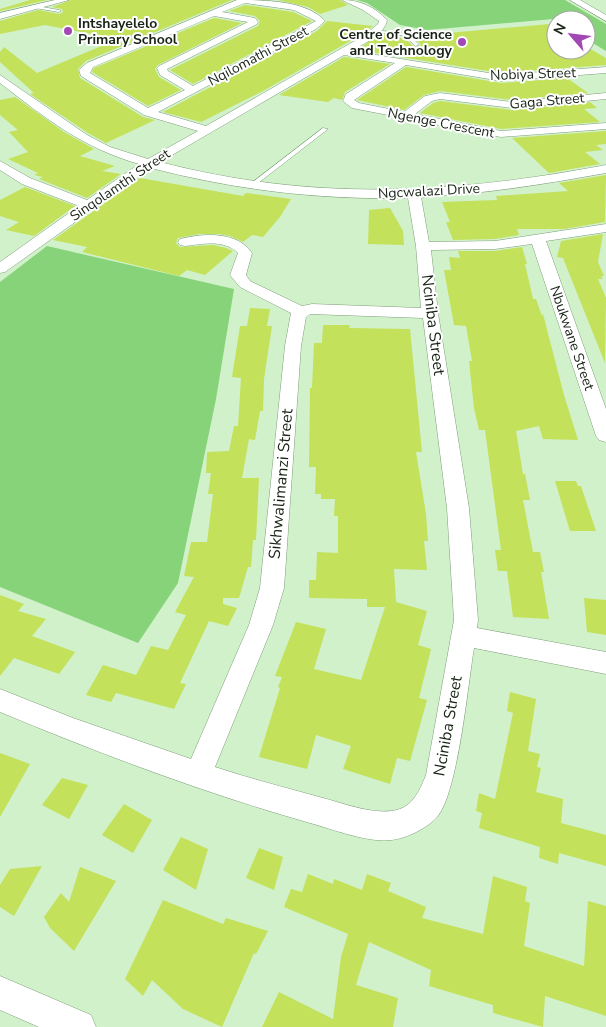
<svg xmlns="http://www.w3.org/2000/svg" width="606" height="1027" font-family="'Nunito Sans',sans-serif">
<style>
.green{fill:#87d379}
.building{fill:#c3e15a}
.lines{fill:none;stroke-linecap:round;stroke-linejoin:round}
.service-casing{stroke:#7f9d7a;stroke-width:1}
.minor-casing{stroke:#7f9d7a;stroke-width:1}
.service{fill:#fff;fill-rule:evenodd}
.minor{fill:#fff;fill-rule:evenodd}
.poi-dot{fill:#a248b4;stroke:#fff;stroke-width:2}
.labels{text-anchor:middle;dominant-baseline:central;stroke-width:4;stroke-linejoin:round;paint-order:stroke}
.far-poi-label{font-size:14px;font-weight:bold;fill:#182316;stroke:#fff;text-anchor:start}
.far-street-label{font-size:14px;fill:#182316;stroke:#fff}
.street-label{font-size:16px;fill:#182316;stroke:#fff}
</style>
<rect width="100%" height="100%" fill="#d1f1cb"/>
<!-- green -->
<g class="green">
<polygon points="357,0 565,0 606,24 606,51 586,39 586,20 556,20 553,19 427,30 400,25 367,3"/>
<polygon points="47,246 234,289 216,399 178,583 138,643 0,587 0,282"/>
</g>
<!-- building -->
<g class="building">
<polygon points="30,0 47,0 0,11 0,9"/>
<polygon points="71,0 232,0 86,61 78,69 80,78 143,117 155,120 106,143 88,133 30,94 34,93 0,62 0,52 4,47 37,73 118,39 45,25 0,34 0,21 38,10 60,14 63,12 62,9 52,7"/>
<polygon points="278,0 340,0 348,5 320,14 308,7"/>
<polygon points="245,5 293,12 312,21 193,84 170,70 258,26 260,21 255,16 229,11"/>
<polygon points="214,18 242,23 158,65 155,69 159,77 181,90 148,106 92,72 94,68"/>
<polygon points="327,21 373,26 364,33 263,91 201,122 163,112 317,31"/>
<polygon points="550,24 556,27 556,50 586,50 586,44 591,46 587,47 606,58 606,65 501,73 357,50 381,34 392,36 389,38 405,38 415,48 421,45 414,36"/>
<polygon points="344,57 390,64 345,92 342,100 334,98 328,102 279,95"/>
<polygon points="406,67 501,83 567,78 588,93 512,100 440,91 424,95 404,110 357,100"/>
<polygon points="15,97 64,132 94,149 80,156 115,166 102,171 121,174 87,198 39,179 43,177 34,175 38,173 8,159 28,152 9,132 18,130 0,115 0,100"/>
<polygon points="440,101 512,110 590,102 597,108 584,109 600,122 501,129 420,113 433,103"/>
<polygon points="606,131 606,144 596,145 603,150 585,152 600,164 549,173 512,138"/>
<polygon points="606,175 605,222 564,229 517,229 519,235 495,239 453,240 446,222 450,222 442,202 497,200 496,196 568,191 559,183"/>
<polygon points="140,178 243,196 246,193 291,199 280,217 263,237 252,235 243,242 230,236 219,234 199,234 178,238 176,243 180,247 213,245 226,248 233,251 205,275 187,270 179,276 82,252 87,247 53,240"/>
<polygon points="25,187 75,206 34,236 6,230 19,222 0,216 0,200"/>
<polygon points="390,208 403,231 404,245 368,244 369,210"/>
<polygon points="603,234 598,262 604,276 601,276 603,279 598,279 606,298 605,363 563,258 557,257 561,241"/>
<polygon points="522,247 527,264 525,264 533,299 536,299 542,316 543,314 564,395 578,440 543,439 539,426 516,431 523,474 525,474 530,500 523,500 533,552 540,552 544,572 541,572 549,619 513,617 507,571 498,571 495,550 501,550 485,430 479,430 474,408 469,361 472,361 466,326 454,325 444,270 451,270 449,257 460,258 458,251 495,251"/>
<polygon points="250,308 270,309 267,326 272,326 264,379 263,411 260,411 255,440 249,439 242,478 259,478 256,540 253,540 251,567 248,567 239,598 223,598 223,604 237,608 228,626 209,621 180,683 186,684 174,709 116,693 111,702 86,695 103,665 136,675 151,646 168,650 186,615 175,612 194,577 184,576 191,542 207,542 213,494 208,494 211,473 206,473 207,452 229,451 234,426 238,426 241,378 232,377 240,326 247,326"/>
<polygon points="323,325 350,325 349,328 410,329 422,452 416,452 426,514 428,541 424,541 427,570 394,569 396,602 427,611 418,645 431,649 419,698 427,700 410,761 397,758 390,784 343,769 351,746 316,735 307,769 259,757 280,688 278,687 282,677 275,676 296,622 326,629 314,669 361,680 385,607 367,607 367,599 309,598 309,580 316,580 317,552 338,553 338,516 334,516 335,499 321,499 321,494 315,494 316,467 309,467 310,388 312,388 314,343 322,343"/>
<polygon points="555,481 576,481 578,486 581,486 596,531 570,531"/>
<polygon points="0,595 24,604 18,611 46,619 32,636 75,652 59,674 14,658 0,676"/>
<polygon points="584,598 606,600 606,635 587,632"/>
<polygon points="510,692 536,699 528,751 540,754 537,767 541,768 536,792 563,799 561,823 606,835 606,866 559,853 558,864 539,858 540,847 479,828 482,813 476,811 479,793 495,799 513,713 507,711"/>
<polygon points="0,753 30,764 0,817"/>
<polygon points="62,778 88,785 69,819 42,805"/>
<polygon points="124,804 152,820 133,853 102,835"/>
<polygon points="181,837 208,849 196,890 163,870"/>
<polygon points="259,848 283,857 274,890 246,878"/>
<polygon points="42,866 14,916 0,907 0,885 10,869"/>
<polygon points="80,867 116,881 74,951 50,928 44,917 61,893 69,902"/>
<polygon points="308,874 333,884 334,879 362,890 367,874 391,883 388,891 426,907 422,918 483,934 493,876 527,887 525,901 530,903 524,946 584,966 588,901 606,906 606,1016 545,996 543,1027 493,1013 493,1005 429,986 431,970 369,942 356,985 398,998 393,1027 262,1027 279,992 333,1019 341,957 348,934 284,907 291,889 302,892"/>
<polygon points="163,900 223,924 226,918 268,931 256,954 254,953 222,1027 183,1009 152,980 143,996 125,979"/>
</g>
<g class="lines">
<defs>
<g id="service">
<polygon points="37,6 59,10 61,11 59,12 35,8"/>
<polygon points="374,30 409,34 419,45 415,46 406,36 376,32"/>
<polygon points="323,128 328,129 253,187 249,187 249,185"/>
</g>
<g id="minor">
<polygon points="55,0 69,0 0,19 0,13"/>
<path d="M237 0C264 0 306 0 325 21L316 29 158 112 206 126 365 35 378 24 379 21 363 10 342 0C360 0 375 7 387 20 385 35 363 44 351 51L501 75 606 67V73L501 81 406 65 354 100 359 103 404 112 425 96 440 93 512 102 606 93V99L512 108 440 99 432 101 415 114 501 131 606 123V129L501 137 352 108 343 101 346 94 395 63 344 55 160 162C314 202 452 194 606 165V173C545 184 484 194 421 197L429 242 495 241 606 224V232L546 241 606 409V442L599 440 596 436 532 244 495 249 431 250 438 313 469 508 478 620 477 628 606 652V674L474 648C468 683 458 793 437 817 428 828 405 839 391 840 368 843 332 829 310 823 204 793 101 754 0 712V689L73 718 191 759 249 625 260 588 285 346 291 313 240 287 230 275 238 253C225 239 201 244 185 246L180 245 178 242 180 239C204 233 237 231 252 253L246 275 250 281 302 306 312 304 421 308 416 246 408 198C320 200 236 190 151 168L5 272 0 273V262L79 206 22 184 0 170V161L30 178 87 200 139 164C83 148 45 118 0 83V75L87 135 110 147 148 159 198 131 144 115 81 76 79 70 87 63ZM245 3 294 10 316 21 193 86 168 71 167 69 257 24 258 22 255 18 222 12ZM214 16 248 22 159 66 157 68 160 75 185 90 148 108 90 73 93 67ZM310 314 423 318 447 508 454 620 426 775C419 792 412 809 391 811 371 814 342 803 323 798 287 788 251 779 215 767L273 625 284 588 301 346 306 317Z"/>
<polygon points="570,0 580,0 606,15 606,21"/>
<polygon points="0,976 91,1015 96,1027 39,1027 0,1010"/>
</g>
</defs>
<!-- service casing -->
<use href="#service" class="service-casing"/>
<!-- minor casing -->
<use href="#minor" class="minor-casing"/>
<!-- service -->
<use href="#service" class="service"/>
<!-- minor -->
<use href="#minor" class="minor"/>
</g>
<!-- markers -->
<g class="poi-dot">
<circle cx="68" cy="31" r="5"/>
<circle cx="462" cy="42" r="5"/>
</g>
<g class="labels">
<!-- far-poi labels -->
<g class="far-poi-label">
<text x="78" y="23">Intshayelelo<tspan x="78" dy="16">Primary School</tspan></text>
<text x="452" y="34" text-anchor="end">Centre of Science<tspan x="452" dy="16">and Technology</tspan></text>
</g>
<!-- far-street labels -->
<g class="far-street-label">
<text transform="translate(258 56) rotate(-28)">Nqilomathi Street</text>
<text transform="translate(533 74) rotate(-2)">Nobiya Street</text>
<text transform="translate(547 101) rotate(-5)">Gaga Street</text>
<text transform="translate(441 123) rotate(11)">Ngenge Crescent</text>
<text transform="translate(120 185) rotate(-34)">Sinqolamthi Street</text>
<text transform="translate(429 191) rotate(-3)">Ngcwalazi Drive</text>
<text transform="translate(572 338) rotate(71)">Nbukwane Street</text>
</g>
<!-- street labels -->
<g class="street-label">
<text transform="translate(433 325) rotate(83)">Nciniba Street</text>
<text transform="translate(281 484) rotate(-85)">Sikhwalimanzi Street</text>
<text transform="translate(448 726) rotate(-80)">Nciniba Street</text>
</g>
</g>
<!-- north arrow -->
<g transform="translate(571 35) rotate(298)"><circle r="24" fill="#ffffff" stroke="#a3a7a2"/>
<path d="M0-4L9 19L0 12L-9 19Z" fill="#a248b4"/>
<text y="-8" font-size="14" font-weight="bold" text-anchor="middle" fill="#182316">N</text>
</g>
</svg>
